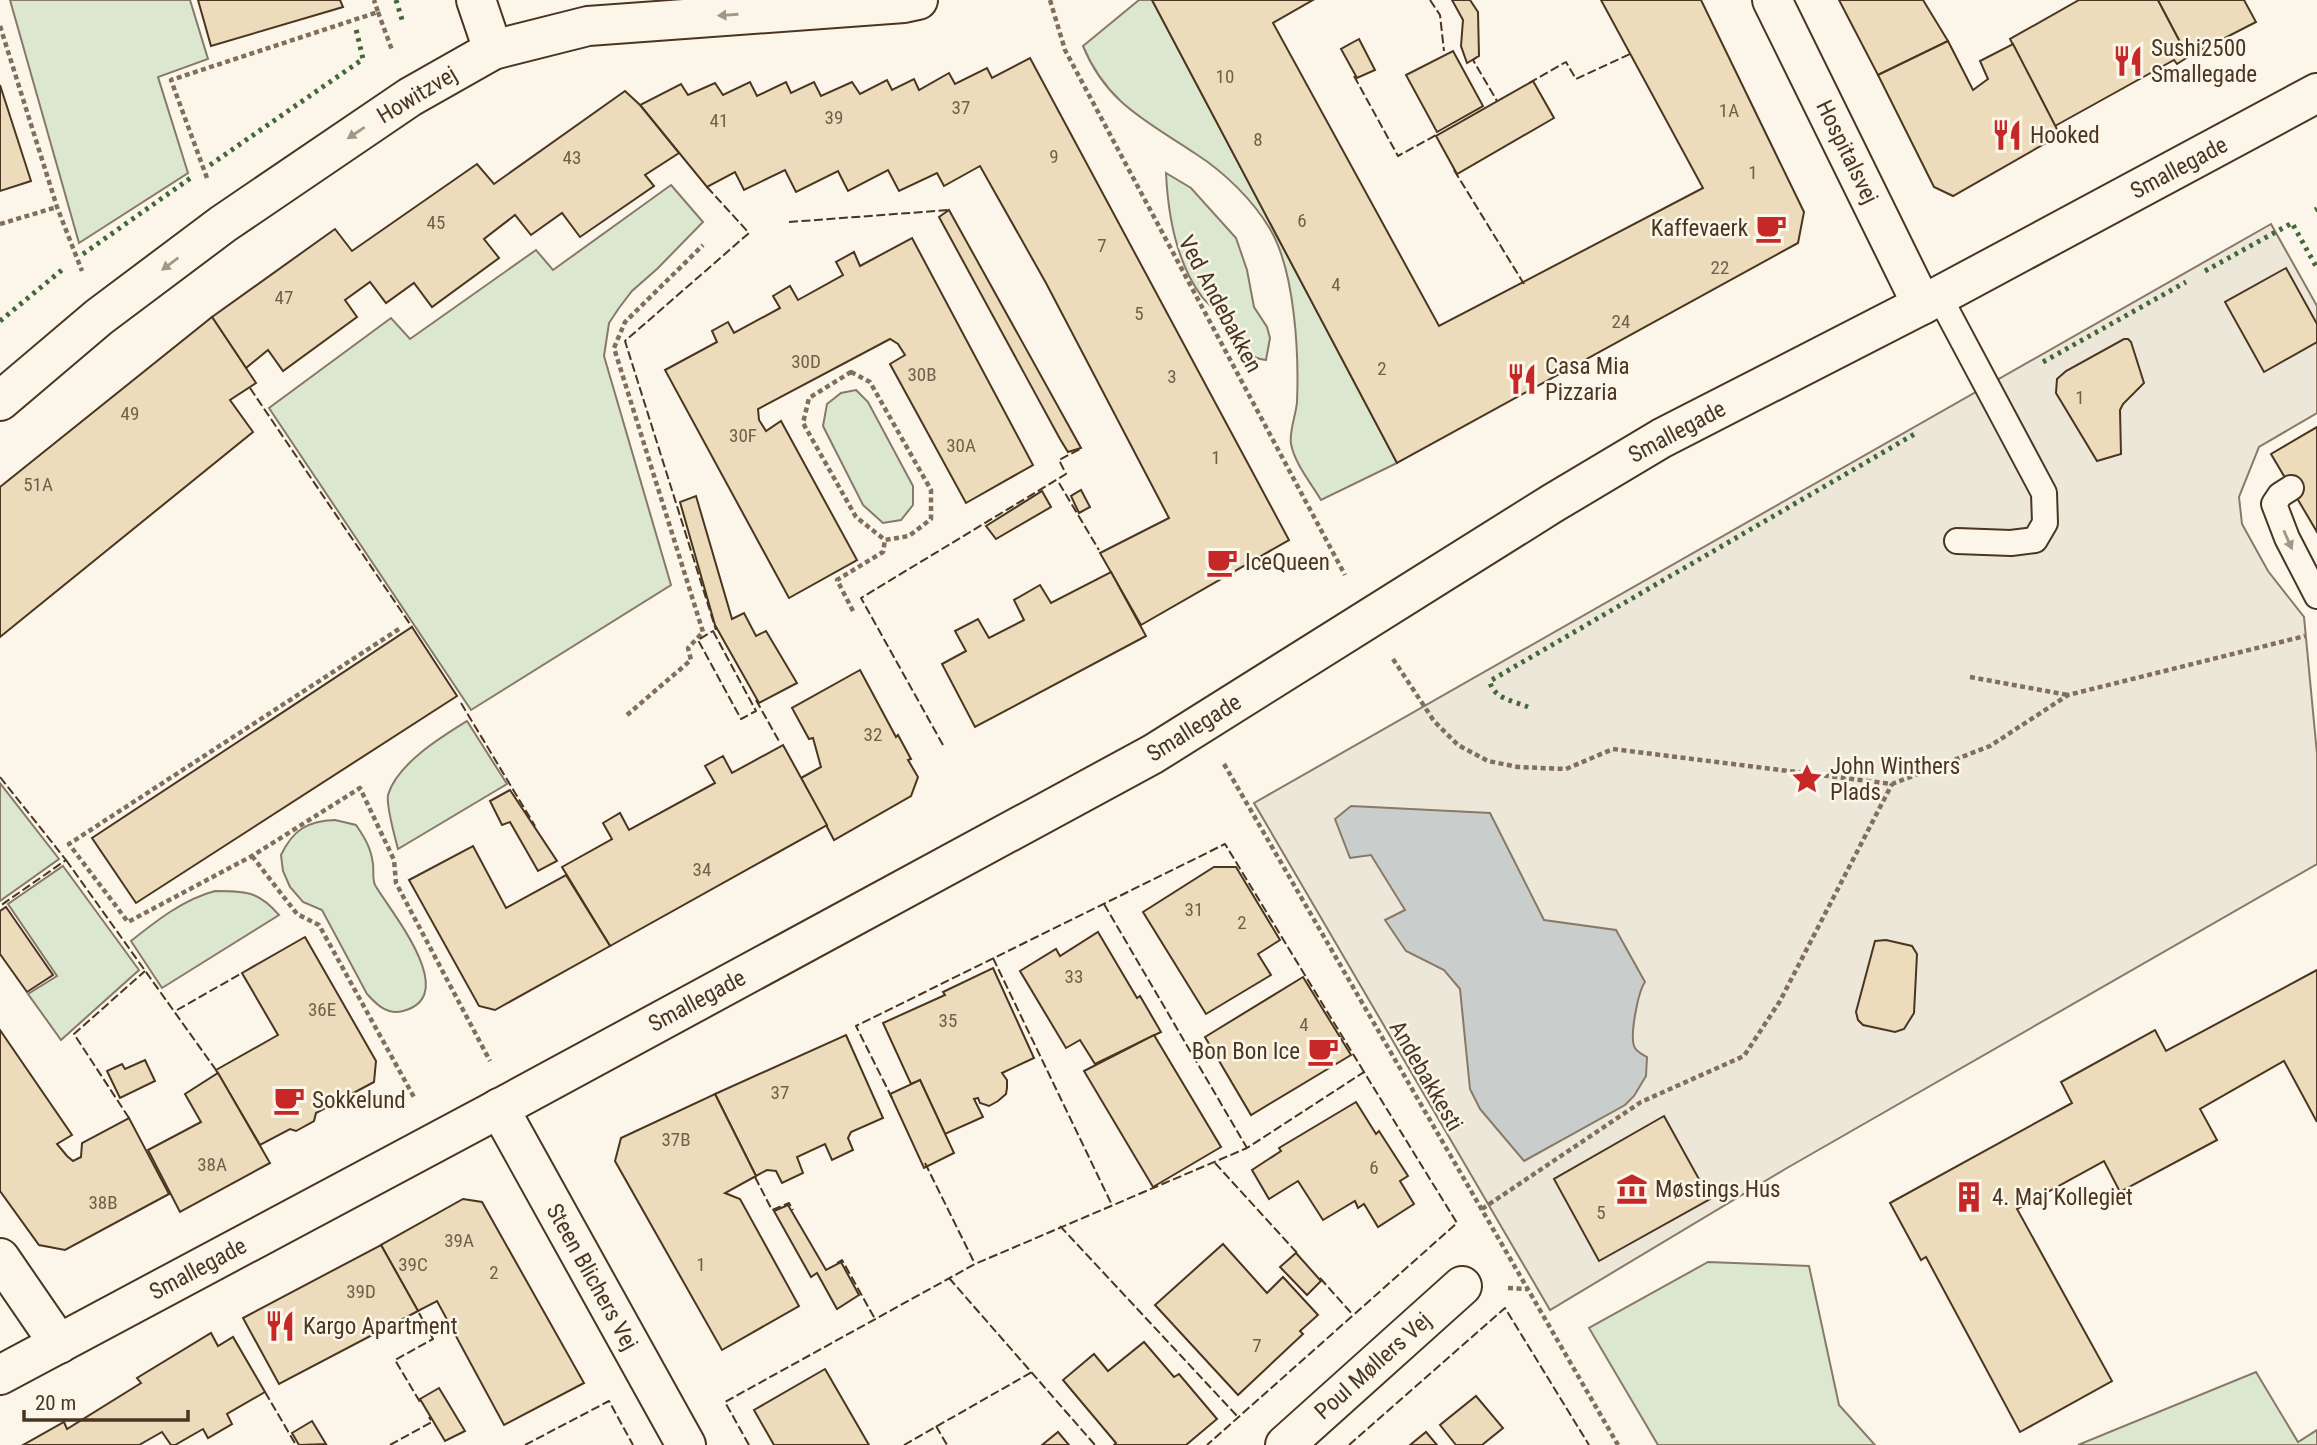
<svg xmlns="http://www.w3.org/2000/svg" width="2317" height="1445" font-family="'Roboto Condensed',sans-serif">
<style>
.green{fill:#dce7d0;stroke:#887966;stroke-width:2}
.parking{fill:#ede7d9;stroke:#887966;stroke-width:2}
.water{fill:#c9cecd;stroke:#887966;stroke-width:2}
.building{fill:#ecdcbc;stroke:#4a3520;stroke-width:2}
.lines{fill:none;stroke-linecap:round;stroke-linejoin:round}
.service-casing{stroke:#4a3520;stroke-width:28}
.minor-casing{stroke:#4a3520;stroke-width:42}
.tertiary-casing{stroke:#4a3520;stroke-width:42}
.path{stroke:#7f6f5c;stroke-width:4.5;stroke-dasharray:5 3.5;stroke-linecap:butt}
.service{stroke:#fbf6e9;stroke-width:24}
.minor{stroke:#fbf6e9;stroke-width:38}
.tertiary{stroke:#fbf6e9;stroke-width:38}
.hedge{stroke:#436837;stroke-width:5;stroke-dasharray:3.5 5;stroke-linecap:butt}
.fence{stroke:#4a3520;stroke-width:2;stroke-dasharray:9 3.5;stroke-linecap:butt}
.oneway{fill:#a29684}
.labels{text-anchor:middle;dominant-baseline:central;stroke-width:5;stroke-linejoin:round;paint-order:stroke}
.number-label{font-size:19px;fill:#725f47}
.poi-label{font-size:23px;fill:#4a3520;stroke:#fbf6e9;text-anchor:start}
.street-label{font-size:23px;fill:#4a3520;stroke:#fbf6e9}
</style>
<rect width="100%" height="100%" fill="#fbf6e9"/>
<!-- green -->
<g class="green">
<polygon points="10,0 190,0 208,59 158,77 188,173 79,243"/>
<path d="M1139 0H1152L1397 463 1321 500C1311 483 1295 464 1291 444 1289 431 1296 415 1297 402 1299 353 1295 271 1270 229 1253 200 1224 172 1196 154 1147 121 1107 104 1083 46Z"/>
<path d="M1166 173 1191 188 1236 238 1247 270 1254 307 1267 327 1270 338 1266 360C1241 357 1241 341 1229 324 1222 314 1210 307 1202 297 1176 262 1168 216 1166 173Z"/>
<polygon points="671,185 703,222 657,269 632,291 619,308 609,323 604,356 671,585 471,710 269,408 391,318 410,339 536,250 553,270"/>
<polygon points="856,390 868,402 913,486 913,505 901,520 883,523 863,505 823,426 827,404 841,393"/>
<path d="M467 721 507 784 398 849C395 837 386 806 388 795 397 764 441 737 467 721Z"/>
<polygon points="0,783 59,859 0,901"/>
<path d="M335 820 356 825C365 838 371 848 373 864 374 871 372 878 375 885 390 911 462 996 403 1011 387 1015 377 1005 367 994L322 910 303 902 290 887 283 871 281 855C293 830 307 821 335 820Z"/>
<polygon points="63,866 139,970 61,1040 28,994 57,976 8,904"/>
<path d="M215 891C246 891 258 891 279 915L162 988 131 941C156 921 184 899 215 891Z"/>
<polygon points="1708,1262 1809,1266 1839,1405 1875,1445 1658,1445 1589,1328"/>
<polygon points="2256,1372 2298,1442 2317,1430 2317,1445 2078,1445"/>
</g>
<!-- parking -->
<polygon class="parking" points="2271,224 2317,306 2317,413 2259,447 2239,497 2242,524 2268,571 2304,617 2317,754 2317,864 1787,1168 1550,1310 1254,803"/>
<!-- water -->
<path class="water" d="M1351 806 1490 813 1544 920 1616 930 1645 982C1638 992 1630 1034 1634 1046 1636 1052 1642 1054 1647 1057L1646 1076 1634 1096 1625 1105 1524 1161 1480 1109 1470 1089 1460 989 1444 970 1406 951 1385 920 1405 910 1371 855 1350 858 1335 819Z"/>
<!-- building -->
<g class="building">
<polygon points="198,0 340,0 343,7 211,46"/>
<polygon points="1152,0 1313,0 1273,23 1439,326 1703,188 1601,0 1701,0 1804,212 1798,243 1397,463"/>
<polygon points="1452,0 1470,0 1478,12 1479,56 1467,63 1461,46 1463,20"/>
<polygon points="1839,0 1923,0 1948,41 1878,75"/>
<polygon points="2079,0 2158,0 2188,57 2177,64 2174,60 2055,126 2010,39"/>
<polygon points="2158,0 2244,0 2256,22 2188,57"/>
<polygon points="1359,39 1375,70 1357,78 1341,49"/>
<polygon points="1948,41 1973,90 1988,79 1980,61 2013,44 2060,135 1953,196 1934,187 1878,75"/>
<polygon points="1453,51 1483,106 1437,132 1406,75"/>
<polygon points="1030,58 1289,540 1141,625 1100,553 1169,518 1046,283 980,166 944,186 937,173 899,191 888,170 848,191 838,171 796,192 785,170 744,190 735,172 707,187 640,105 681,84 688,95 715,83 723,95 750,82 757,96 786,82 791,93 814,82 821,96 852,82 860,94 887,80 892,90 914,79 919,90 949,73 955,84 987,68 992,78"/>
<polygon points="1533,81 1554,118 1457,174 1436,136"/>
<polygon points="0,85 31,181 0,191"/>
<polygon points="625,91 640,105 679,153 645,175 654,186 580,237 562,213 531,235 515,215 484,239 499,258 432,307 414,283 386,303 370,282 345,300 357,317 283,371 268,350 246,368 212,317 335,229 352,251 477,164 494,184"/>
<polygon points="949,210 1081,448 1068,452 1060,439 939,217"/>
<polygon points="912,238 1033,465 966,503 890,364 905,355 898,344 890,339 758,409 759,420 766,431 781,421 857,560 789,598 665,370 717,342 712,331 728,322 734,333 780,308 773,296 790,286 798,300 843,275 836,262 854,252 860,266"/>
<polygon points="2286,268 2317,324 2317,342 2264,372 2225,302"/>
<polygon points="212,317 256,383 230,400 253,432 0,637 0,487"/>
<polygon points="2124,339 2128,339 2131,342 2144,383 2123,404 2120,410 2121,454 2097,461 2056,393 2057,379 2066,371"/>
<polygon points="2317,427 2317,532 2271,454"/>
<polygon points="1081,490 1090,507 1079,513 1071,496"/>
<polygon points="1042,491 1051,507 996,539 986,526"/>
<polygon points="696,496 732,619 744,613 756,636 766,631 797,683 759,703 715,625 680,502"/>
<polygon points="1111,572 1146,636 975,727 942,664 966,651 955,631 978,619 989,638 1024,620 1014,600 1040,585 1051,603"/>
<polygon points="412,627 457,696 136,903 92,838"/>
<polygon points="860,670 896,737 898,735 911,759 908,760 918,777 911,796 834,840 801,778 821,767 813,738 809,739 792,708"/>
<polygon points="783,745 827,825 610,946 562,867 612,839 603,823 620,813 629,830 715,783 705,766 723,756 732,773"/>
<polygon points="510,790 557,861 538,871 510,822 502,825 490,801"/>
<polygon points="473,846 506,908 566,875 610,946 495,1010 479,1006 409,880"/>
<polygon points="1214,867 1236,867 1280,940 1258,954 1271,975 1206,1014 1143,912"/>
<polygon points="6,907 53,975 27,992 0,954 0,911"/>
<polygon points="1098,932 1137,998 1140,996 1161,1032 1095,1064 1080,1040 1066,1048 1020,971 1056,949 1060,956"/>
<polygon points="305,937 376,1061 374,1082 316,1113 314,1121 296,1131 290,1129 260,1145 216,1070 278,1035 242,973"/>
<polygon points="1886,940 1912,946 1917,954 1914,1013 1904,1029 1895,1032 1863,1025 1858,1020 1856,1012 1875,941"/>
<polygon points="993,968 1034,1058 1002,1073 1007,1080 1007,1088 1006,1094 998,1101 989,1106 980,1103 978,1098 974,1099 983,1117 945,1134 920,1080 911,1084 883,1023 945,995 943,992"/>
<polygon points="2317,970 2317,1122 2284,1061 2200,1109 2217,1140 2120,1192 2104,1161 2017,1209 2112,1381 2020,1432 1926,1257 1921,1260 1890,1203 2072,1103 2061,1082 2155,1030 2166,1051"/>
<polygon points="1303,977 1351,1055 1251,1115 1205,1037"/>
<polygon points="0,1030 72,1135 57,1144 67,1156 73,1161 81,1157 82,1143 129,1118 169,1194 65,1250 39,1245 0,1191"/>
<polygon points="846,1035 883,1118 851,1132 848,1138 853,1150 832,1160 825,1144 797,1157 803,1173 782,1183 776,1171 767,1170 756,1176 715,1094"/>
<polygon points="1154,1035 1221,1147 1153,1187 1084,1071"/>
<polygon points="145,1060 155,1081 120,1098 107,1071 122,1064 125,1069"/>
<polygon points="218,1073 270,1163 180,1212 148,1150 201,1122 185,1094"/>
<polygon points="920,1080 954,1153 924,1168 890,1094"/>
<polygon points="715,1094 756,1176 725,1193 740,1199 799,1306 722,1350 615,1161 621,1138"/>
<polygon points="1356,1102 1376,1134 1379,1131 1408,1176 1400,1181 1414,1204 1378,1227 1364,1204 1358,1208 1355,1201 1323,1220 1298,1181 1269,1199 1252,1170 1281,1151 1279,1148"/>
<polygon points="1664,1116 1710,1199 1599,1261 1554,1179"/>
<polygon points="463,1199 482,1202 584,1383 504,1425 437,1301 418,1311 381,1245"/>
<polygon points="788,1205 826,1270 841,1262 859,1295 837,1309 817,1273 811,1277 774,1211"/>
<polygon points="1223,1244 1267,1293 1283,1277 1318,1315 1300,1331 1303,1334 1238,1395 1155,1305"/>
<polygon points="381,1245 418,1311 279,1384 243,1318"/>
<polygon points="1296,1253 1321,1281 1307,1295 1280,1267"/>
<polygon points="211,1333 218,1346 233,1337 265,1392 227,1414 232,1424 208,1438 203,1429 175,1445 171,1445 162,1432 139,1445 23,1445 64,1422 67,1429 141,1383 137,1378"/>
<polygon points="1144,1342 1174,1377 1179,1374 1217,1419 1186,1445 1114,1445 1116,1443 1063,1380 1094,1354 1108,1371"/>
<polygon points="825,1369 869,1445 774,1445 754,1410"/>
<polygon points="439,1388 465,1431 445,1441 420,1399"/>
<polygon points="1476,1396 1503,1428 1482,1445 1456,1445 1440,1425"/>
<polygon points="312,1421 326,1444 299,1445 292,1433"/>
<polygon points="1058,1432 1069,1445 1042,1445"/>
<polygon points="1426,1432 1437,1445 1410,1445"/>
</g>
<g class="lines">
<defs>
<g id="service">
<polyline points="1939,296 2044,493 2045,523 2035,540 2011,543 1957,541"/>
<polyline points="2291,488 2280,495 2274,504 2287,538 2317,596"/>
</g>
<g id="minor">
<polyline points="476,0 493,50"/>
<polyline points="1772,0 1922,305"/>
<polyline points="0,401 99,317 223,224 410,97 493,50 588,26 904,3 918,0"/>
<polyline points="499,1108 686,1445"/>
<polyline points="0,1258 59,1344"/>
<polyline points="1285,1445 1462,1286"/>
</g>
<polyline id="tertiary" points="0,1375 513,1101 1153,754 1553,503 1662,438 1939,296 2317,93"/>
</defs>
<!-- service casing -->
<use href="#service" class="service-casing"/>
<!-- minor casing -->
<use href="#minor" class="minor-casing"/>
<!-- tertiary casing -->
<use href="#tertiary" class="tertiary-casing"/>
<!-- path -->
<g class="path">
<polyline points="1050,0 1065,50 1345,575"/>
<polyline points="378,12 392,50"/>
<polyline points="0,26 57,207 82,271"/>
<polyline points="207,178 171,80 378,12 374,0"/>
<polyline points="0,224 57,207"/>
<polygon points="851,372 870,382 931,490 931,519 909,536 885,540 856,517 803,423 809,398"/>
<polyline points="853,611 837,580 883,552 885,540"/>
<polyline points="399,629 69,844 128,922 252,856 360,788 394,860 396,883 490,1061"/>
<polyline points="1393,659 1434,721 1458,745 1488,761 1518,767 1566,769 1613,749 1892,784 1990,746 2068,695 2305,636"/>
<polyline points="1970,677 2068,695"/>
<polyline points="627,715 691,660 688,648 703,632 614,348 625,322 703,245"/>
<polyline points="1224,764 1618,1445"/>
<polyline points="252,856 297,914 319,925 415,1099"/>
<polyline points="1482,1209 1641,1102 1744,1056 1780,1001 1892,784"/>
<polyline points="1508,1288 1527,1289"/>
</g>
<!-- service -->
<use href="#service" class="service"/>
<!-- minor -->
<use href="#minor" class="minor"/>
<!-- tertiary -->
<use href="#tertiary" class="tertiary"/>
<!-- hedge -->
<g class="hedge">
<polyline points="396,0 403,23"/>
<polyline points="210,165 363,59 356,29"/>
<polyline points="2315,210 2317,209"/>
<polyline points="83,254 192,177"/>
<polyline points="2205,271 2292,223 2317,268"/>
<polyline points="0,321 63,269"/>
<polyline points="2043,362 2186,282"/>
<path d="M1528 707C1514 701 1492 698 1490 681L1918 432"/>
</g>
<!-- fence -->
<g class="fence">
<polyline points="1430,0 1440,15 1444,51"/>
<polyline points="1477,57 1473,60 1497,101"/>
<polyline points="1354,76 1398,156 1438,134"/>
<polyline points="1529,83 1566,62 1576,79 1630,54"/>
<polyline points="1454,170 1524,284"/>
<polyline points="707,187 749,233 625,341 716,630"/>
<polyline points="789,222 949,210"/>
<polyline points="250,388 412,627"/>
<polyline points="1059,483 1099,550"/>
<polygon points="713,631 756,711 741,719 698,640"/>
<polyline points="756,700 780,743"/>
<polyline points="461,703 535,826"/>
<polyline points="943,745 861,598 1066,474 1059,460 1080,449"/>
<polyline points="0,777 66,860 0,906"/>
<polyline points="66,860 216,1070"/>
<polyline points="1104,904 1247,1148"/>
<polyline points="993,958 1112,1205"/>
<polyline points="177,1010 242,973"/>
<polyline points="892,1098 856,1026 1225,844 1364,1072"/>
<polyline points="129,1118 74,1034 145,971"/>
<polyline points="925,1163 975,1264"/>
<polyline points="1215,1163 1299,1255"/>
<polyline points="755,1177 772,1210 789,1203 793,1210"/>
<polyline points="1060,1226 1238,1417"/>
<polyline points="837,1263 842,1260 875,1319"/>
<polyline points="949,1278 1095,1445"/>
<polyline points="1320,1278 1353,1315"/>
<polyline points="419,1313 433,1339 395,1360 420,1402"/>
<polyline points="265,1392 296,1445"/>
<polyline points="936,1426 947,1445"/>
<polyline points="390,1445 432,1422 429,1417"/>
<polyline points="525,1445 609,1401 633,1445"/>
<polyline points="749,1445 725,1402 975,1264 1247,1148 1364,1072 1457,1223 1207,1445"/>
<polyline points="904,1445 1032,1372"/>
<polyline points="1349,1445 1505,1308 1589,1445"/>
</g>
</g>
<!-- one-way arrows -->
<defs><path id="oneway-solid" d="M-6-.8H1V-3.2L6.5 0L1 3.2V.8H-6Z" transform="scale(1.75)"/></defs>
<g class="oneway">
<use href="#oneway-solid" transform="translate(728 15) rotate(176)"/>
<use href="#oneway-solid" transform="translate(356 133) rotate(146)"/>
<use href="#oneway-solid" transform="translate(170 264) rotate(143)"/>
<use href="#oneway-solid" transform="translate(2288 540) rotate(66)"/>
</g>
<!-- icons -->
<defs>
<symbol id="restaurant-bare" viewBox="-9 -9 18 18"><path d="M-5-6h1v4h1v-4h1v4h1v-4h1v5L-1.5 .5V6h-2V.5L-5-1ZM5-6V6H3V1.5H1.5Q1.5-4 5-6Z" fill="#c62828" stroke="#fbf6e9" stroke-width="2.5" paint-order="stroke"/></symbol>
<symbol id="cafe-bare" viewBox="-9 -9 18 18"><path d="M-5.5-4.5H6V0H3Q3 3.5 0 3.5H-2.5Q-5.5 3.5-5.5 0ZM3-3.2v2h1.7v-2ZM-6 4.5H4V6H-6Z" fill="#c62828" stroke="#fbf6e9" stroke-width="2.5" paint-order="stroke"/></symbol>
<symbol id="sight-bare" viewBox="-9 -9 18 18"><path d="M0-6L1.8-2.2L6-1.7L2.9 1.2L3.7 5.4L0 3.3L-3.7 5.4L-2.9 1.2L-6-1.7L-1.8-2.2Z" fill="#c62828" stroke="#fbf6e9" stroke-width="2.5" paint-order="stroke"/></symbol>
<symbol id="museum-bare" viewBox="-9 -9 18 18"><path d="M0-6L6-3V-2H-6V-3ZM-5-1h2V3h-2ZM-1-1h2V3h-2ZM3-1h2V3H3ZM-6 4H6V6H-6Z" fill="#c62828" stroke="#fbf6e9" stroke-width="2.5" paint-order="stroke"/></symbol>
<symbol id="building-bare" viewBox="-9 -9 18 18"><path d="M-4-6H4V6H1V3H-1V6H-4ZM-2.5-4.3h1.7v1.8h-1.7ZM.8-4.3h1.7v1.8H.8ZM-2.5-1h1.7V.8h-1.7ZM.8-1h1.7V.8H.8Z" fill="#c62828" stroke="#fbf6e9" stroke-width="2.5" paint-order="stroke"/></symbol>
</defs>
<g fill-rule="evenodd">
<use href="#restaurant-bare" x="2106" y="39" width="44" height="44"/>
<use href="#restaurant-bare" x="1985" y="113" width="44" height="44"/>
<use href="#cafe-bare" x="1749" y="206" width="44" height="44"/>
<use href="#restaurant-bare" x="1500" y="357" width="44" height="44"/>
<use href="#cafe-bare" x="1200" y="540" width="44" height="44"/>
<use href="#sight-bare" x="1785" y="757" width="44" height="44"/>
<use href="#cafe-bare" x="1301" y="1029" width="44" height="44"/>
<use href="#cafe-bare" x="267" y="1078" width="44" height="44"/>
<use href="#museum-bare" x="1610" y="1167" width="44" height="44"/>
<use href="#building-bare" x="1947" y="1175" width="44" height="44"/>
<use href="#restaurant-bare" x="258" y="1304" width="44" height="44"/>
</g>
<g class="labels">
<!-- number labels -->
<g class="number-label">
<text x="1225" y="76">10</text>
<text x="961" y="107">37</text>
<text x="1729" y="110">1A</text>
<text x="834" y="117">39</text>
<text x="719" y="120">41</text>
<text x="1258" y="139">8</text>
<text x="1054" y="156">9</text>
<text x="572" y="157">43</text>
<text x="1753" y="172">1</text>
<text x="1302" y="220">6</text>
<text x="436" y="222">45</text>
<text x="1102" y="245">7</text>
<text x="1720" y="267">22</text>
<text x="1336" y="284">4</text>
<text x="284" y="297">47</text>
<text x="1139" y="313">5</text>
<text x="1621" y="321">24</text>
<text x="806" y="361">30D</text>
<text x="1382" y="368">2</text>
<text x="922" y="374">30B</text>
<text x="1172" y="376">3</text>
<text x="2080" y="397">1</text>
<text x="130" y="413">49</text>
<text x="743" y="435">30F</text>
<text x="961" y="445">30A</text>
<text x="1216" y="457">1</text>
<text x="38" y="484">51A</text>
<text x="873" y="734">32</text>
<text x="702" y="869">34</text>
<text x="1194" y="909">31</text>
<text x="1242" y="922">2</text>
<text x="1074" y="976">33</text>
<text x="322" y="1009">36E</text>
<text x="948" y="1020">35</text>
<text x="1304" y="1024">4</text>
<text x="780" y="1092">37</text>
<text x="676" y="1139">37B</text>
<text x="212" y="1164">38A</text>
<text x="1374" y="1167">6</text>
<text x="103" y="1202">38B</text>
<text x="1601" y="1212">5</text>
<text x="459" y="1240">39A</text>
<text x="413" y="1264">39C</text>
<text x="701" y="1264">1</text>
<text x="494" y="1272">2</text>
<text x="361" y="1291">39D</text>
<text x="1257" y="1345">7</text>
</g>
<!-- poi labels -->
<g class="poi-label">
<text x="2151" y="48">Sushi2500<tspan x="2151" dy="26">Smallegade</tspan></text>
<text x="2030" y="135">Hooked</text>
<text x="1748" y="228" text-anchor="end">Kaffevaerk</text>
<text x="1545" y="366">Casa Mia<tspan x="1545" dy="26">Pizzaria</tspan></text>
<text x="1245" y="562">IceQueen</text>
<text x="1830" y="766">John Winthers<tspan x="1830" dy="26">Plads</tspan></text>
<text x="1300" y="1051" text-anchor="end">Bon Bon Ice</text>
<text x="312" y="1100">Sokkelund</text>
<text x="1655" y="1189">Møstings Hus</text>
<text x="1992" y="1197">4. Maj Kollegiet</text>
<text x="303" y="1326">Kargo Apartment</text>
</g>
<!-- street labels -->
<g class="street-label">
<text transform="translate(417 95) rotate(-31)">Howitzvej</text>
<text transform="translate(1847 152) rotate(64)">Hospitalsvej</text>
<text transform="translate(2179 168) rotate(-28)">Smallegade</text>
<text transform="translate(1220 304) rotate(62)">Ved Andebakken</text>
<text transform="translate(1677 432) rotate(-28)">Smallegade</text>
<text transform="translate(1194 728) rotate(-32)">Smallegade</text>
<text transform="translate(697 1001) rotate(-28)">Smallegade</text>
<text transform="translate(1426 1076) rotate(60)">Andebakkesti</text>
<text transform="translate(198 1269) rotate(-28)">Smallegade</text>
<text transform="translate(592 1277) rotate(61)">Steen Blichers Vej</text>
<text transform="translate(1373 1366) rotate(-42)">Poul Møllers Vej</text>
</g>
</g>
<!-- scale -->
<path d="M24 1410v10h164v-10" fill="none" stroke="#4a3520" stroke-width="3.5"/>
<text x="35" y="1410" font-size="21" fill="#4a3520" stroke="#fbf6e9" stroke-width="5" paint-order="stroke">20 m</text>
</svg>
